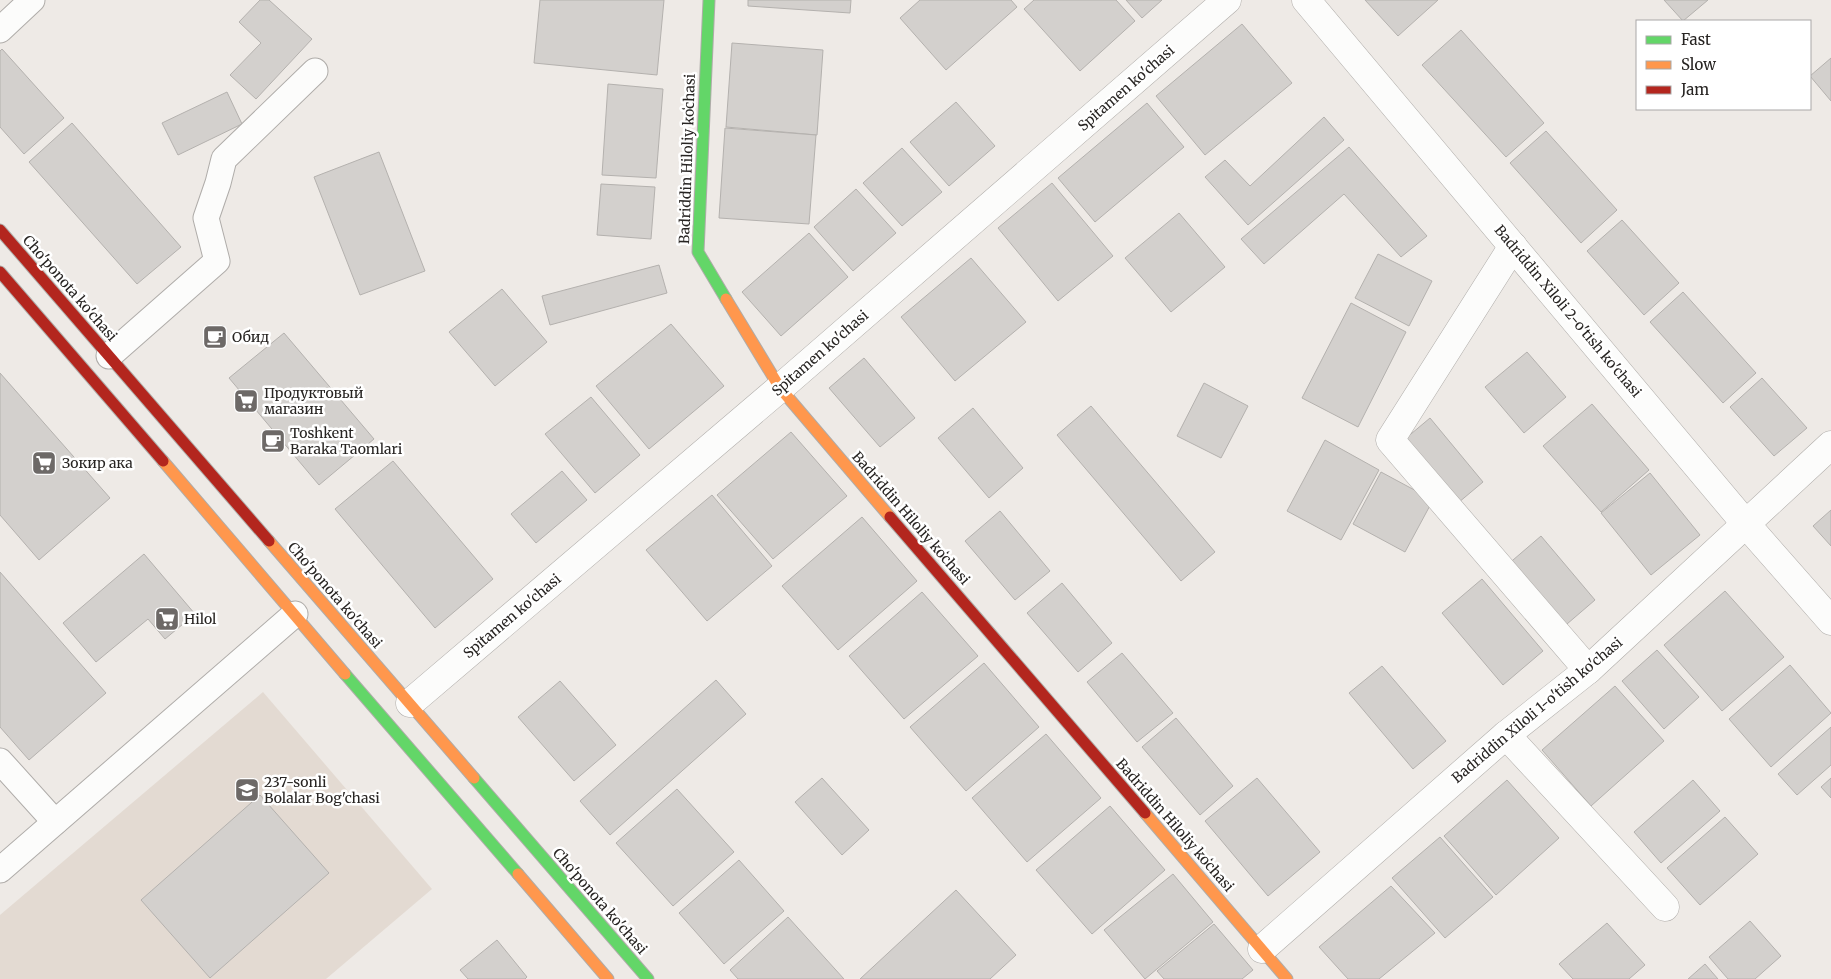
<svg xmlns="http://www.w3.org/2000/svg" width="1831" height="979" font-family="Merriweather,serif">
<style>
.built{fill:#e3dad2}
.building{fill:#d3d0cd;stroke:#b4b1ae}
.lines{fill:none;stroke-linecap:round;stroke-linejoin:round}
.lane-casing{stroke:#afaca9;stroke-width:27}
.street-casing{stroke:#afaca9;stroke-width:29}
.fast-casing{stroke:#afaca9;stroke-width:13}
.slow-casing{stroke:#afaca9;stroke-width:13}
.jam-casing{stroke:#afaca9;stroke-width:13}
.lane{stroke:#fcfcfb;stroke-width:25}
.street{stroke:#fcfcfb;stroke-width:28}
.fast{stroke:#63d668;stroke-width:11}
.slow{stroke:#ff974d;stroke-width:11}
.jam{stroke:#b3261e;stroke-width:11}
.labels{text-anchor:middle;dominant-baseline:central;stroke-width:5;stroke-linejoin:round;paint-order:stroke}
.street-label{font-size:14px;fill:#272422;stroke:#fff}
.poi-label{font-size:14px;fill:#272422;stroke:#fff;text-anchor:start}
</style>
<rect width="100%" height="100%" fill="#eeeae6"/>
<!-- built -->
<polygon class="built" points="263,692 432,889 326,979 0,979 0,915"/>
<!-- building -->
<g class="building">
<polygon points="260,0 269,0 312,39 256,99 230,75 261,43 239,22"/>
<polygon points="540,0 664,0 657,75 534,63"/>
<polygon points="748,0 851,0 850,13 748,6"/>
<polygon points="920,0 1011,0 1017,7 946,70 900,18"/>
<polygon points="1034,0 1116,0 1135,21 1080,71 1024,9"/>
<polygon points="1126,0 1162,0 1142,18"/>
<polygon points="1365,0 1438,0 1398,36"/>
<polygon points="1664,0 1708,0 1683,21"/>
<polygon points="1242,24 1292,83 1205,155 1156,96"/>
<polygon points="1461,30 1544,123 1506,157 1422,65"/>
<polygon points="732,43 823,50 817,135 726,127"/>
<polygon points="2,49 64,118 24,154 0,127 0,51"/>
<polygon points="1831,58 1831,101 1810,76"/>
<polygon points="608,84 663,89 656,178 602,175"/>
<polygon points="227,92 242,124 178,155 162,123"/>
<polygon points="956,102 995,146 949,186 910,142"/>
<polygon points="1147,103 1184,147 1095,222 1058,178"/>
<polygon points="1324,117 1344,140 1248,225 1205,177 1225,160 1250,186"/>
<polygon points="72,123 181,247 137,284 29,162"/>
<polygon points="725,128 816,135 809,224 719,218"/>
<polygon points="1546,131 1617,210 1581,243 1510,163"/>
<polygon points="1349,147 1427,236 1401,257 1344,194 1264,264 1241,239"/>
<polygon points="902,148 942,192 902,226 863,183"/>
<polygon points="379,152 425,271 360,295 314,177"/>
<polygon points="1052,183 1113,256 1058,301 998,228"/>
<polygon points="601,184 655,187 651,239 597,235"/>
<polygon points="856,189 896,233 853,271 814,227"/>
<polygon points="1179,213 1225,267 1171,312 1125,258"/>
<polygon points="1622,220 1679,283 1644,315 1587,251"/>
<polygon points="809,233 848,277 781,336 742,292"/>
<polygon points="1378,254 1432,281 1409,326 1355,298"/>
<polygon points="971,258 1026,322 955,381 901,317"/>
<polygon points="659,265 667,293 550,325 542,296"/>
<polygon points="502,289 547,342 495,386 449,332"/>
<polygon points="1683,292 1756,373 1723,403 1650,322"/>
<polygon points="1351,303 1406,332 1358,427 1302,398"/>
<polygon points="671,324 724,386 649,449 596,386"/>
<polygon points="284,333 374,439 319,485 229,378"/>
<polygon points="1527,352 1566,397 1524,433 1485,387"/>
<polygon points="864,358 915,418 880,447 829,388"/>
<polygon points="0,373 110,498 39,560 0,515"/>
<polygon points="1762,378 1807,428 1774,456 1730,407"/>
<polygon points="1204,383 1248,406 1221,458 1177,436"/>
<polygon points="591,397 640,455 595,493 545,434"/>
<polygon points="1592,404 1649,470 1601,512 1543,446"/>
<polygon points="1091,406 1215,552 1181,581 1057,435"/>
<polygon points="973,408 1023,468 989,498 938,438"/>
<polygon points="1430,418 1483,482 1452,508 1399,444"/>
<polygon points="791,432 847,496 773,559 717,495"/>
<polygon points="1325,440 1379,470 1341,540 1287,511"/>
<polygon points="393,461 493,579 435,628 335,509"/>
<polygon points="562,471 587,500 536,543 511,514"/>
<polygon points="1381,472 1433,500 1405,552 1353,524"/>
<polygon points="1650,473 1700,535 1651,575 1601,513"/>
<polygon points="712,495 772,566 707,621 646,550"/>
<polygon points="1831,510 1831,546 1813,526"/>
<polygon points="1000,511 1050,571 1015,600 965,541"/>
<polygon points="862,517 917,581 838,650 782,586"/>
<polygon points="1541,536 1595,600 1560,630 1506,566"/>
<polygon points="144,554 195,614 165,639 148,619 96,662 63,623"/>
<polygon points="0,572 106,693 29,760 0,727"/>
<polygon points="1482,579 1543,651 1503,685 1442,613"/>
<polygon points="1062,583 1112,643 1078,672 1027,613"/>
<polygon points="1725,591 1784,657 1722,711 1664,645"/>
<polygon points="922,592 978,656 904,719 849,656"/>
<polygon points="1657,650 1699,697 1664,729 1622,681"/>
<polygon points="1122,653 1173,713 1137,742 1087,682"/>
<polygon points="984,663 1039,727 966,791 910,727"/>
<polygon points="1790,665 1831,713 1771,767 1729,719"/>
<polygon points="1382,666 1446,741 1413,769 1349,693"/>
<polygon points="716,680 746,714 610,835 580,801"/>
<polygon points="560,681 616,745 574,781 518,717"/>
<polygon points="1615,686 1664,741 1591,806 1542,750"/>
<polygon points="1176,718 1233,786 1200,815 1142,747"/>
<polygon points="1831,727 1831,765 1797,795 1778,774"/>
<polygon points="1046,734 1101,798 1027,862 972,798"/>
<polygon points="822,778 869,830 842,855 795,802"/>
<polygon points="1257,778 1320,852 1268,896 1205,821"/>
<polygon points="1831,778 1831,798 1821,787"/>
<polygon points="1507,780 1559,838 1496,895 1444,836"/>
<polygon points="1693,780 1720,811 1661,863 1634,832"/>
<polygon points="677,789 734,852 673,906 616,843"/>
<polygon points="260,795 329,873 210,978 141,900"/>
<polygon points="1110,806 1165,870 1092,934 1036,870"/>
<polygon points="1725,817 1758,854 1700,905 1667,868"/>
<polygon points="1440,837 1493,897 1445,938 1392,878"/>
<polygon points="739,860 784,911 724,964 679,913"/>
<polygon points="1173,874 1213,922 1145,979 1104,930"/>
<polygon points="1391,886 1435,933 1379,979 1348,979 1319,947"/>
<polygon points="956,890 1016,955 990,979 860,979"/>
<polygon points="788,917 844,979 738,979 730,970"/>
<polygon points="1750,921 1781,956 1755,979 1728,979 1709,957"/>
<polygon points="1607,923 1645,965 1629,979 1573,979 1559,964"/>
<polygon points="1214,924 1253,970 1242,979 1164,979 1157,971"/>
<polygon points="497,940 527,977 525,979 468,979 460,970"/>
<polygon points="1705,964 1718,979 1688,979"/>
</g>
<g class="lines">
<defs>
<g id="lane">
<polyline points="0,30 32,0"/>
<polyline points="109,356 217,261 206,218 218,183 224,159 315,71"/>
<polyline points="0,761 55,822"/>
<polyline points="0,870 295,614"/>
</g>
<g id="street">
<polyline points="1306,0 1745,523 1831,621"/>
<polyline points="1513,246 1390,440 1588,670"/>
<polyline points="410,703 780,388 1227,0"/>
<polyline points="1506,735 1665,907"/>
<polyline points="1262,949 1506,735 1588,670 1831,445"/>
</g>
<g id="fast">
<polyline points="709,0 698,252 726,299"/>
<polyline points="345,674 518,874"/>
<polyline points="474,778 648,979"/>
</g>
<g id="slow">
<polyline points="726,299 780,388 890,517"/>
<polyline points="163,461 345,674"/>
<polyline points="269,541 474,778"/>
<polyline points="1145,813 1287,979"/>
<polyline points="518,874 608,979"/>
</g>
<g id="jam">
<polyline points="0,230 269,541"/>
<polyline points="0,272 163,461"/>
<polyline points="890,517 1145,813"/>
</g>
</defs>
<!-- lane casing -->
<use href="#lane" class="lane-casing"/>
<!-- street casing -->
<use href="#street" class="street-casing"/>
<!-- fast casing -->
<use href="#fast" class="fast-casing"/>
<!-- slow casing -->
<use href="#slow" class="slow-casing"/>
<!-- jam casing -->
<use href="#jam" class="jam-casing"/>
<!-- lane -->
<use href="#lane" class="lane"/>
<!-- street -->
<use href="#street" class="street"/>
<!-- fast -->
<use href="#fast" class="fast"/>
<!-- slow -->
<use href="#slow" class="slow"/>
<!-- jam -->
<use href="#jam" class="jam"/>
</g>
<!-- icons -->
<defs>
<symbol id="cafe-square" viewBox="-11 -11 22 22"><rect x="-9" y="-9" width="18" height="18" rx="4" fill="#6d6967" stroke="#fff"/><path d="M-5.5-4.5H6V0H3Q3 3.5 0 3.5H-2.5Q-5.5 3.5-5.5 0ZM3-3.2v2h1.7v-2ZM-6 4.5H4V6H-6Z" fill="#fff"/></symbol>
<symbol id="supermarket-square" viewBox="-11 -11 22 22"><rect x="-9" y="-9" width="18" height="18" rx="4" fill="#6d6967" stroke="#fff"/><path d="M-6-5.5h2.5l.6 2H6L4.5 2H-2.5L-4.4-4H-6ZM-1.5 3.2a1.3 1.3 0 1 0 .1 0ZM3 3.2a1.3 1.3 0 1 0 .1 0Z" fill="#fff"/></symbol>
<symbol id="school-square" viewBox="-11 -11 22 22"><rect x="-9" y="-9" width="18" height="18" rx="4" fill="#6d6967" stroke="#fff"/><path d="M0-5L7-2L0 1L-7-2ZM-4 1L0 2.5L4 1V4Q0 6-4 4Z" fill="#fff"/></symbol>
</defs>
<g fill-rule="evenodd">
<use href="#cafe-square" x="201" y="323" width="28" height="28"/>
<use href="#supermarket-square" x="232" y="387" width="28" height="28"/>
<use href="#cafe-square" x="259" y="427" width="28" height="28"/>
<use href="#supermarket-square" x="30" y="449" width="28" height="28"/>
<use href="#supermarket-square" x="153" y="605" width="28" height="28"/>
<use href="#school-square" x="233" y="776" width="28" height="28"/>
</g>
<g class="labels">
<!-- street labels -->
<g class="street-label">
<text transform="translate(1126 88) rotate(-41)">Spitamen ko'chasi</text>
<text transform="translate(687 159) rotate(-88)">Badriddin Hiloliy koʻchasi</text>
<text transform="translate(70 288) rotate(49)">Cho'ponota ko'chasi</text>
<text transform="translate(1568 311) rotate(50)">Badriddin Xiloli 2-o'tish ko'chasi</text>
<text transform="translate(820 353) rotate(-41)">Spitamen ko'chasi</text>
<text transform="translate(911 518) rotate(49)">Badriddin Hiloliy koʻchasi</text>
<text transform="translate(335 595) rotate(49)">Cho'ponota ko'chasi</text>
<text transform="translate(512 616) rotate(-40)">Spitamen ko'chasi</text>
<text transform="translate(1537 710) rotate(-40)">Badriddin Xiloli 1-o'tish ko'chasi</text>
<text transform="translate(1175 825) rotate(49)">Badriddin Hiloliy koʻchasi</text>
<text transform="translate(600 901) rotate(49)">Cho'ponota ko'chasi</text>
</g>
<!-- poi labels -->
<g class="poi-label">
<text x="232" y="337">Обид</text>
<text x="264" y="393">Продуктовый<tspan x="264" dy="16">магазин</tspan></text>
<text x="290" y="433">Toshkent<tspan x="290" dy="16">Baraka Taomlari</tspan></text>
<text x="62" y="463">Зокир ака</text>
<text x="184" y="619">Hilol</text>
<text x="264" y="782">237-sonli<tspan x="264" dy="16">Bolalar Bog'chasi</tspan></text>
</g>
</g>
<!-- legend -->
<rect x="1636" y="20" width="175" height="90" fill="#ffffff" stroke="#a9a7a7"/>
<rect x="1646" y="36" width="25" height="8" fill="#63d668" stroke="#a9a7a7"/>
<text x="1681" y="45" font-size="15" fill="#272422">Fast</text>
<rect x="1646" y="61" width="25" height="8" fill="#ff974d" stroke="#a9a7a7"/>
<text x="1681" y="70" font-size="15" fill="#272422">Slow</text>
<rect x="1646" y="86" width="25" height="8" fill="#b3261e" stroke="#a9a7a7"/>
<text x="1681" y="95" font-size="15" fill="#272422">Jam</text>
</svg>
